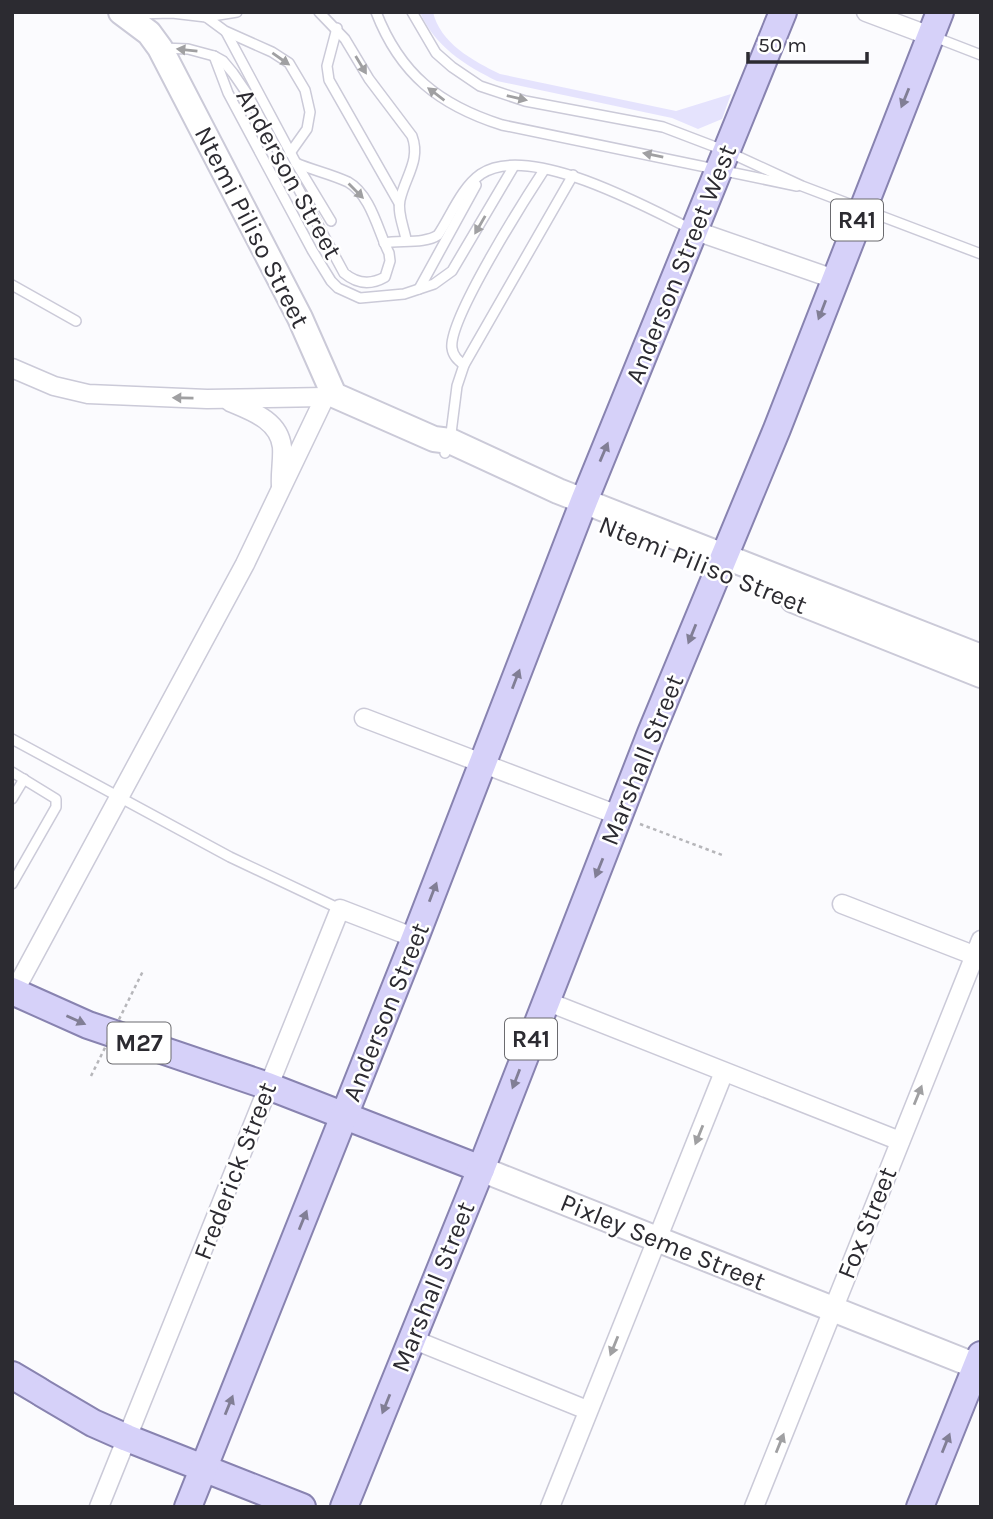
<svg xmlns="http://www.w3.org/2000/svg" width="993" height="1519" font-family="Karla,sans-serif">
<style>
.green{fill:#e5e3fd}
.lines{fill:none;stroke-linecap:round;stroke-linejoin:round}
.lane-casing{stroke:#cbcad8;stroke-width:12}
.street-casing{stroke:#cbcad8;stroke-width:21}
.secondary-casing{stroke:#cbcad8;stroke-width:28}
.primary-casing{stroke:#8883b0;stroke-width:30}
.path{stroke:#b6b6ba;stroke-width:2.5;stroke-dasharray:3.5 3.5;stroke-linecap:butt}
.lane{stroke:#fff;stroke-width:9}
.street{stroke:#fff;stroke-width:18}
.secondary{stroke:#fff;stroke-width:24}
.primary{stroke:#d6d1f9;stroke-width:26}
.path-bridge{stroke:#b6b6ba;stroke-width:2.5;stroke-dasharray:3.5 3.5;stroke-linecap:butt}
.oneway{fill:#a0a0a2}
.oneway2{fill:#817e95}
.labels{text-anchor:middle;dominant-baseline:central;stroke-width:5;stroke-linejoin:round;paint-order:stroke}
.shield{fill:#fff;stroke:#6b6b6f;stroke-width:2}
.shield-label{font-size:24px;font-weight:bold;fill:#2c2b31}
.street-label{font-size:26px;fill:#2c2b31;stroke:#fff}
</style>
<rect width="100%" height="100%" fill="#fbfbfe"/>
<!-- green -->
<path class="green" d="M420 12H433C440 43 473 61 500 74L676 111 731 94 722 119 698 129 672 118 497 81C466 66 434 46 420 12Z"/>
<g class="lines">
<defs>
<g id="lane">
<path d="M319 12 345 39 369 79 412 136C421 160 405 177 400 200 397 212 404 228 406 239"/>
<path d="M376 12C400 74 439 105 502 125L797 186"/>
<polyline points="412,12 436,53 452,67 480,86 525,101 663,127 726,151 802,186 981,254"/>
<polyline points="135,14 172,13 206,17 225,31 272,52 289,63 305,90 310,112 307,129 290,153"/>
<polyline points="206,17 237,12"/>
<polyline points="337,28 327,66 329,80 399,203"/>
<polyline points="226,32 296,163 331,221"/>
<polyline points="932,36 981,55"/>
<path d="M162 48 188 49 214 56 223 61 233 73 246 92 344 273C357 284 371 285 385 277L390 261 389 253C378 231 371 195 348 182 331 174 312 170 296 163"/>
<polyline points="214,56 228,93 312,250 331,281 338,288 360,298 404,294 434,284 452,271 514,166"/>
<path d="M384 243C401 240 425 244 438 235 451 216 461 188 481 174 529 142 646 207 691 229"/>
<polyline points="12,285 76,321"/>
<polyline points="419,289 476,185"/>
<path d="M464 365C458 360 453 356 452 348 448 320 525 199 544 170"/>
<polyline points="445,453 450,441 457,386 464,365 573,175"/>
<polyline points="12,739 230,857 340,909"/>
<polyline points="12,772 56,799 56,807 12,884"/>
<polyline points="12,799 24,779"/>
</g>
<g id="street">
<polyline points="866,12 930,36"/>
<polyline points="696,231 834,279"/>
<polyline points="12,368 54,386 88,394 207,399 325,397"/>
<path d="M230 402C251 411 279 420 282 447 283 460 280 473 281 486"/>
<polyline points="364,718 620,816"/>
<polyline points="842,904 981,958"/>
<polyline points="14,992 245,564 325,397 334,395"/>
<polyline points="546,1001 900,1141"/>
<polyline points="412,1339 587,1410"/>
<polyline points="99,1507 340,909 415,938"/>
<polyline points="550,1507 724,1072"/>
<polyline points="754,1507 981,940"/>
</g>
<g id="secondary">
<polyline points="121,12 149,33 160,48 300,318 334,395 434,439 450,441 558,491 981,657"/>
<polyline points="793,600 981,675"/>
<polyline points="481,1169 981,1368"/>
</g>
<g id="primary">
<polyline points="12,991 88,1025 268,1086 481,1169"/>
<polyline points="12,1375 39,1391"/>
<polyline points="42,1393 93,1423 127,1438 302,1507"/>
<polyline points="188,1507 415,938 584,501 783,12"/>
<polyline points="344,1507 481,1169 651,733 777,429 940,12"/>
<polyline points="920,1507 981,1355"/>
</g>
</defs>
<!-- lane casing -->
<use href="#lane" class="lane-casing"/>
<!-- street casing -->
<use href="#street" class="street-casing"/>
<!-- secondary casing -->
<use href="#secondary" class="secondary-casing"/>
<!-- primary casing -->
<use href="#primary" class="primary-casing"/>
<!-- path -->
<polyline class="path" points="640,824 722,855"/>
<!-- lane -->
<use href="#lane" class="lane"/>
<!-- street -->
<use href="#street" class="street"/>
<!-- secondary -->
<use href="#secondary" class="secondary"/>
<!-- primary -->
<use href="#primary" class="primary"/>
<!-- path-bridge -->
<polyline class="path-bridge" points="91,1076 143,971"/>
</g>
<!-- one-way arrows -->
<defs><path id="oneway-solid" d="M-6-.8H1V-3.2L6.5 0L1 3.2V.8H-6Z" transform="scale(1.75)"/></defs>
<g class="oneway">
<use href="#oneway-solid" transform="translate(187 50) rotate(-174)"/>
<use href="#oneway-solid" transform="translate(281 59) rotate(35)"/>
<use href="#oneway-solid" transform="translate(361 65) rotate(59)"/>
<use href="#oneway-solid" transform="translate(436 94) rotate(-143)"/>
<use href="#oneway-solid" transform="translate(517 98) rotate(13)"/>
<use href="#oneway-solid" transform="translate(653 155) rotate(-168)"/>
<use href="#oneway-solid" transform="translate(356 191) rotate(45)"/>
<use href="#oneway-solid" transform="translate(480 225) rotate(120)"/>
<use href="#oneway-solid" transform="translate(183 398) rotate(-179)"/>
<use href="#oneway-solid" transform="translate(918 1095) rotate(-68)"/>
<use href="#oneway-solid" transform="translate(699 1135) rotate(112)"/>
<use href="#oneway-solid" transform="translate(614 1346) rotate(112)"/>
<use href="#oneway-solid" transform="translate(780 1443) rotate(-68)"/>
</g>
<g class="oneway2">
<use href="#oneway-solid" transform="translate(905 98) rotate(112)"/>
<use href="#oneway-solid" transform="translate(822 310) rotate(111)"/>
<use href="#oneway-solid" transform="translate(604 452) rotate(-67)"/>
<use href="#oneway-solid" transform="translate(692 634) rotate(112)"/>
<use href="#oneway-solid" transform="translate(516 679) rotate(-69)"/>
<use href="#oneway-solid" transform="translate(599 868) rotate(112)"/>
<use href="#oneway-solid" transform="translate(433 892) rotate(-69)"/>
<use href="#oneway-solid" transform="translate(76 1020) rotate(24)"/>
<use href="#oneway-solid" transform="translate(516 1079) rotate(111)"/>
<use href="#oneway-solid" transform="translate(303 1220) rotate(-68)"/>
<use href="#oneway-solid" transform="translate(386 1404) rotate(112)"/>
<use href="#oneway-solid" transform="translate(229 1405) rotate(-68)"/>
<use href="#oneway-solid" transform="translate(946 1443) rotate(-68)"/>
</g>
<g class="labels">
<!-- shield labels -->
<g class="shield">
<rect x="831" y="199.5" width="52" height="41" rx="5"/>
<rect x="505" y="1018.5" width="52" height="41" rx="5"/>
<rect x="107.5" y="1022.5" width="63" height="41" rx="5"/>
</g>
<g class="shield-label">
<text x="857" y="220">R41</text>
<text x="531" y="1039">R41</text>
<text x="139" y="1043">M27</text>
</g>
<!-- street labels -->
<g class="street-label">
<text transform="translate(289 174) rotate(61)">Anderson Street</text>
<text transform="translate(252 227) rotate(63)">Ntemi Piliso Street</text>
<text transform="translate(681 264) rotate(-68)">Anderson Street West</text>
<text transform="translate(703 565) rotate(22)">Ntemi Piliso Street</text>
<text transform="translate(642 760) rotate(-68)">Marshall Street</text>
<text transform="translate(386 1012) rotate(-68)">Anderson Street</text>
<text transform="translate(235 1171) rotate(-69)">Frederick Street</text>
<text transform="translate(867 1223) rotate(-68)">Fox Street</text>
<text transform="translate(663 1242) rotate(22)">Pixley Seme Street</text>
<text transform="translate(433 1287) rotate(-68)">Marshall Street</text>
</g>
</g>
<!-- border -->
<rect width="993" height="1519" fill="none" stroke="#2c2b31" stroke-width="28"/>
<!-- scale -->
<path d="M748 52v10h119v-10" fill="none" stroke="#2c2b31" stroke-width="3.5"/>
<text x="758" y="52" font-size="21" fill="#2c2b31" stroke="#ffffff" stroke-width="5" paint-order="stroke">50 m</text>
</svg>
